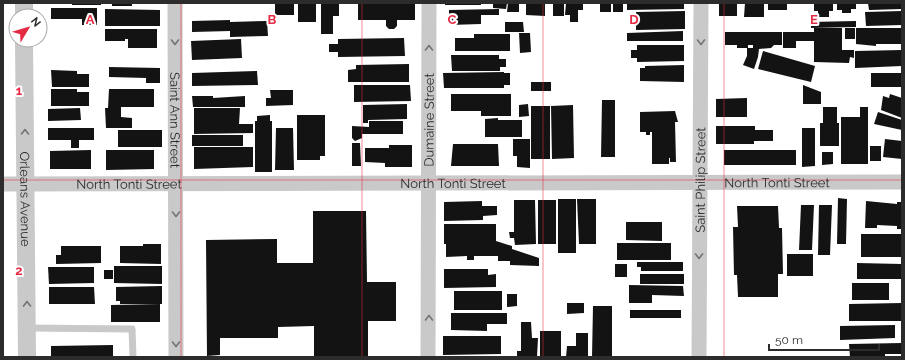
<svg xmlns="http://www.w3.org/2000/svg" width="905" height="360" font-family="Raleway,sans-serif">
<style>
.building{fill:#131313}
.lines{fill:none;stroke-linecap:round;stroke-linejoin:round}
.service{stroke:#c9c9c9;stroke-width:7}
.minor{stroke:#c9c9c9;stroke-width:15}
.tertiary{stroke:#c9c9c9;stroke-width:18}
.oneway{stroke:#737373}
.grid{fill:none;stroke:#e52b43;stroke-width:1;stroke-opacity:0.55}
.labels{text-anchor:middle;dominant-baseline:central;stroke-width:4;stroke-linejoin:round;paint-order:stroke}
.street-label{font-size:13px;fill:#2c2c2c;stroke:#fff}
.grid-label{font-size:13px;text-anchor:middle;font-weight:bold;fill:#e52b43;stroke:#fff;stroke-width:4;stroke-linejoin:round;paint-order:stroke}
</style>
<rect width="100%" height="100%" fill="#fff"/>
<!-- building -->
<g class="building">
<rect x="72" y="3" width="29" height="2"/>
<rect x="112" y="3" width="20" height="3"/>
<rect x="275" y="3" width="19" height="12"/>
<rect x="298" y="3" width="18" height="19"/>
<polygon points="321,3 339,3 339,16 333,16 333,34 321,34"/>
<rect x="445" y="3" width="36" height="2"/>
<polygon points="493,3 507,3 506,9 493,8"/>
<polygon points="508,3 519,3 519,12 507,12"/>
<polygon points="526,3 545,3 545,16 526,15"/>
<rect x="553" y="3" width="11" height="13"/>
<polygon points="566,3 583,3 583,10 578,10 578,22 570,22 570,15 565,15"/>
<rect x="600" y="3" width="11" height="9"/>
<rect x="613" y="3" width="10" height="9"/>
<polygon points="627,3 684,3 684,9 627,10"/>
<rect x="719" y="3" width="18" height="13"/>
<polygon points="745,3 764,3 764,17 744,17"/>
<rect x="768" y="3" width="19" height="7"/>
<polygon points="814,3 833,3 833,11 829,11 829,17 818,17 818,11 814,11"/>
<polygon points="837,3 856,3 856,9 851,9 851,13 842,13 842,10 837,10"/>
<polygon points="868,3 902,3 902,9 869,10"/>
<polygon points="358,4 415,4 415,20 397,20 397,26 394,29 389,29 386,26 386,20 358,20"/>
<polygon points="51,8 97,8 97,25 82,25 82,19 51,19"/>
<polygon points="105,9 160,10 160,26 105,26"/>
<polygon points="499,9 499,15 481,15 481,24 449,25 449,10"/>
<polygon points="685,11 685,29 636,30 636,12"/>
<polygon points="902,11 902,25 866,26 865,12"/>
<polygon points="230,20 230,22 267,21 268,36 230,37 230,31 192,32 192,21"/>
<polygon points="856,21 856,27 811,28 811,22"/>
<polygon points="505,22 523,22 524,32 505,32"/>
<polygon points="814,28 842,28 842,50 854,50 854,58 850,57 849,63 814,62 814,41 796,41 796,48 783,48 783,32 814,32"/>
<rect x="845" y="28" width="10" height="11"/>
<polygon points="856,28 902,28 902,44 876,44 876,46 856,44"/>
<polygon points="105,29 157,29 157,48 128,48 128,39 125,39 125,41 105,41"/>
<polygon points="683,31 683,41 627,41 627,33"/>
<polygon points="725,32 782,32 782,45 774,45 771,48 759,49 758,57 754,69 743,65 747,56 747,48 753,48 753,45 748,45 748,48 737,48 737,45 725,45"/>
<polygon points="519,33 530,33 531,52 520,53"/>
<polygon points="474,34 510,34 510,51 455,51 455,38 474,38"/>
<polygon points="404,38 405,56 338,57 338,52 329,52 329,44 338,44 338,39"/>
<polygon points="241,39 242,58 192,60 191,41"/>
<polygon points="637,45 684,45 684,61 637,62 637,58 631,58 631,50 637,50"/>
<polygon points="902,50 902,66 855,68 855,51"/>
<polygon points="763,51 815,66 811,82 758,69"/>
<polygon points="451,55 499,55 499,59 506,59 506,67 500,67 500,71 452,71"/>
<polygon points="409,64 409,82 348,82 348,70 356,69 356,65"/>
<polygon points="684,65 684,82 640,81 640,68 645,68 645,66"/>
<polygon points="109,67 160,68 160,83 146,83 146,78 109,77"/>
<polygon points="51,70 77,71 77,74 89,74 89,87 52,87"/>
<polygon points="257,71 258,85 192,86 192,73"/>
<polygon points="504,72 504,73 510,73 510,85 504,85 504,88 444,88 443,73"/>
<rect x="871" y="73" width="31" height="14"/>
<rect x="531" y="82" width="20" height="9"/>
<polygon points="354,85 410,85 411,101 354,102"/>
<polygon points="803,85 821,92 821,104 803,104"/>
<polygon points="51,89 77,89 77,92 89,92 89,106 51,106"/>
<polygon points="109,89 154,89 154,107 121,107 121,117 132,118 132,128 106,128 105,108 108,108"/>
<polygon points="270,90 293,90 293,105 266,106 266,98 271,98"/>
<polygon points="451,94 511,94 511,116 481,116 481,111 451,111"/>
<polygon points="890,94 902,98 902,118 881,110 883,96 889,98"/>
<polygon points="192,96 213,96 213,98 245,96 245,107 193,107"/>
<polygon points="747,98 747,117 716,117 716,99"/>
<polygon points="602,100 615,100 615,157 601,157"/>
<polygon points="407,104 407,119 368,120 368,123 363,123 363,105"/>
<polygon points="528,104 529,116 519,117 519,105"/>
<polygon points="573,105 574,158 552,159 551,106"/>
<rect x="531" y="106" width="19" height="53"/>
<polygon points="823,107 837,107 837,123 839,123 839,146 820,146 820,123 823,123"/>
<polygon points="860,107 868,107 868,164 841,164 841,117 860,117"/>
<polygon points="80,108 81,120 48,121 48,109"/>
<polygon points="194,108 240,108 239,124 253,124 253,133 194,134"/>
<polygon points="675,111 678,122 675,122 676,162 670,162 670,158 669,158 669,164 652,164 652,132 650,132 650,135 646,135 646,132 640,132 640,112"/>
<polygon points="878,112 902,120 902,130 874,124"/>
<polygon points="270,115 270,121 272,121 272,172 255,172 255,121 257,121 257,116"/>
<polygon points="297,115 325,115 325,156 320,156 320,160 297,160"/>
<polygon points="498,118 498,120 522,120 522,137 485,137 485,119"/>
<polygon points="369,121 403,121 403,134 362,134 362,138 355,141 352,138 352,126 369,127"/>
<polygon points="716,126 755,126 755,130 773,130 773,141 754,141 754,144 716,144"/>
<polygon points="48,128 94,128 94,140 79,140 79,148 71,148 71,140 48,140"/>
<polygon points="276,128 293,128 294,170 275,170"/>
<polygon points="802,128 815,128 815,166 802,167"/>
<rect x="118" y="130" width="44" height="17"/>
<rect x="192" y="135" width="51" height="11"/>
<polygon points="513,139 530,139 530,168 517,167 517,156 513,156"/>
<polygon points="885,139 902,141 902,159 883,157"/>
<polygon points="352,143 360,143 361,166 352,166"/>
<polygon points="453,144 498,144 499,166 451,166"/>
<polygon points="389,145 412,145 412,167 385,167 385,163 365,162 365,148 389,148"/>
<rect x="870" y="146" width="11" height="15"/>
<polygon points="194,147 253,147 253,167 194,169"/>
<polygon points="91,150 91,169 50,169 50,151"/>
<polygon points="106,150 154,150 154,169 106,170"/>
<rect x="724" y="150" width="72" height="15"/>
<polygon points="822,152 833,152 833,164 822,165"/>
<polygon points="838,198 847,199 846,244 837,244"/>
<rect x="558" y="199" width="18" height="54"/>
<polygon points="577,199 596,199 596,244 579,244"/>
<polygon points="514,200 535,200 536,244 515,245 514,238 510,238 509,232 514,232"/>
<rect x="538" y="200" width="18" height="44"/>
<polygon points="482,201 482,206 497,206 497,215 483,216 483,220 444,221 444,202"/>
<polygon points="866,201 897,204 897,202 902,202 902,229 897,229 897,226 877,225 877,228 865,228"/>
<polygon points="801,205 814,205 812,250 799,250"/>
<polygon points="819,205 832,205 830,255 818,255"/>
<polygon points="737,206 778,206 779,228 782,228 783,274 778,274 778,297 738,297 737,275 734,275 733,227 738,227"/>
<polygon points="313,211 366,211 367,282 396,282 396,321 368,321 368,357 314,357 314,326 278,327 278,338 220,338 220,355 207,356 206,240 277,239 277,263 313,263"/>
<polygon points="626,222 662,222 662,241 626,240"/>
<polygon points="444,224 496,224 496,241 512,246 512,249 539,258 539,266 510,265 510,261 498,261 498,256 474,256 474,260 467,260 467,256 446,257 446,244 444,244"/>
<rect x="861" y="234" width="41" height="23"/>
<rect x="617" y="243" width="54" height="17"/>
<polygon points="143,244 161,244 161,264 120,263 120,246 143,246"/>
<polygon points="61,246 101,246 101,263 56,264 56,255 61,255"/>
<rect x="787" y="254" width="26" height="22"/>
<polygon points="637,262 683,262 683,271 641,271 641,267 637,267"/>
<polygon points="857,263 902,264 902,279 857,279"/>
<rect x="615" y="264" width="12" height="13"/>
<polygon points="114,266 162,266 162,284 114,283"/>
<polygon points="48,267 94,267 94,283 49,284"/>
<polygon points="444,269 488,269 488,275 496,274 496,287 444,288"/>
<rect x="104" y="270" width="9" height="9"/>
<rect x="640" y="274" width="44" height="10"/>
<rect x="852" y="283" width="37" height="17"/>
<polygon points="629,285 683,286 684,296 652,295 652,303 629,303"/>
<polygon points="162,286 162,304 120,304 120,301 116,301 116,287"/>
<polygon points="49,287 94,287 95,304 49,304"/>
<rect x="454" y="291" width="48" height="19"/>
<polygon points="507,294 517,294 517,306 507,307"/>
<polygon points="567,303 584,303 584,313 567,314"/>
<polygon points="902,303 902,321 849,321 849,304"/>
<polygon points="160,304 160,322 111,322 111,305"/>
<polygon points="593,306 612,306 612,357 592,357"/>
<rect x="630" y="310" width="51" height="8"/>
<polygon points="451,313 507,313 507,324 487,324 487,331 451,330"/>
<polygon points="521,322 531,322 532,338 538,338 537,357 517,357 517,351 521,351"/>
<polygon points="895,325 895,338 840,340 840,326"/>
<rect x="540" y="331" width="21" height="26"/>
<polygon points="576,333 588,333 588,357 566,357 567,346 576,346"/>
<polygon points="443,336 501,336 501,354 443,355"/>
<polygon points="902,343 902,354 885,354 885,357 850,357 849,344"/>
<polygon points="113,345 113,357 51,357 51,346"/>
</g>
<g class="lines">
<!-- service -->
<polyline class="service" points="28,328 132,329 133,357"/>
<!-- minor -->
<g class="minor">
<path id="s1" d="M175 3 176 357"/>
<path id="s2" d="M3 184 902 182"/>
<path id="s3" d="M428 357 429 3"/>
<path id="s4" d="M699 357 701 3"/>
</g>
<!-- tertiary -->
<g class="tertiary">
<polyline points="24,3 24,16"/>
<path id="s5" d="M24 40 27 357"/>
</g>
</g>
<!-- one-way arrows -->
<defs><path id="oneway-chevron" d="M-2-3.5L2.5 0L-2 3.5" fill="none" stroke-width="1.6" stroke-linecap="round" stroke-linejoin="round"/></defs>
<g class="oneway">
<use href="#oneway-chevron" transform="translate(175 42) rotate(90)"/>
<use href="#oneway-chevron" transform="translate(701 42) rotate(90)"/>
<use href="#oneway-chevron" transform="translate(429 48) rotate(-90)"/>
<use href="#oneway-chevron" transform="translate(25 132) rotate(-90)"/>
<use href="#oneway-chevron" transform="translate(176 214) rotate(90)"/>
<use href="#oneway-chevron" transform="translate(699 256) rotate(90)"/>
<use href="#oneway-chevron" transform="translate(27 304) rotate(-91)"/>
<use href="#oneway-chevron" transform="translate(429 318) rotate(-90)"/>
<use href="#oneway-chevron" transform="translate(176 344) rotate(90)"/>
</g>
<!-- grid -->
<path class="grid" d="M181 3V357M362 3V357M543 3V357M724 3V357M3 180H902"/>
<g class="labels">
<!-- street labels -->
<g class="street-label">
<text stroke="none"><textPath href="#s1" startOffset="117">Saint Ann Street</textPath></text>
<text stroke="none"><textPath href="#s3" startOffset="237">Dumaine Street</textPath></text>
<text stroke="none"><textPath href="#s4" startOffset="177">Saint Philip Street</textPath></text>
<text stroke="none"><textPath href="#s2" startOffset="774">North Tonti Street</textPath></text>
<text stroke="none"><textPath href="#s2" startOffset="126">North Tonti Street</textPath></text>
<text stroke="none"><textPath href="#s2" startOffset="450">North Tonti Street</textPath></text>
<text stroke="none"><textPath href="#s5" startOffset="159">Orleans Avenue</textPath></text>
</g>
</g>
<g class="grid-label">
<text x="90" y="24">A</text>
<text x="272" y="24">B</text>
<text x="452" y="24">C</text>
<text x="634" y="24">D</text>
<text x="814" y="24">E</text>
<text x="19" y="95">1</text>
<text x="19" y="275">2</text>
</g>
<!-- border -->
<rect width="905" height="360" fill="none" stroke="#2c2c2c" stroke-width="8"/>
<!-- north arrow -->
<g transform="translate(28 28) rotate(52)"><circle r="19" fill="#ffffff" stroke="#ababab"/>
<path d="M0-3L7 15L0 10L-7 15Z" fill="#e52b43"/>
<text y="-6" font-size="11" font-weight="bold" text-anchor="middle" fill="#2c2c2c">N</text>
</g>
<!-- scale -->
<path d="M769 344v6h110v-6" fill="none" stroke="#2c2c2c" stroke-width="2"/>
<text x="775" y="344" font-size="12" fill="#2c2c2c" stroke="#ffffff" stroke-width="3" paint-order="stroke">50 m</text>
</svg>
